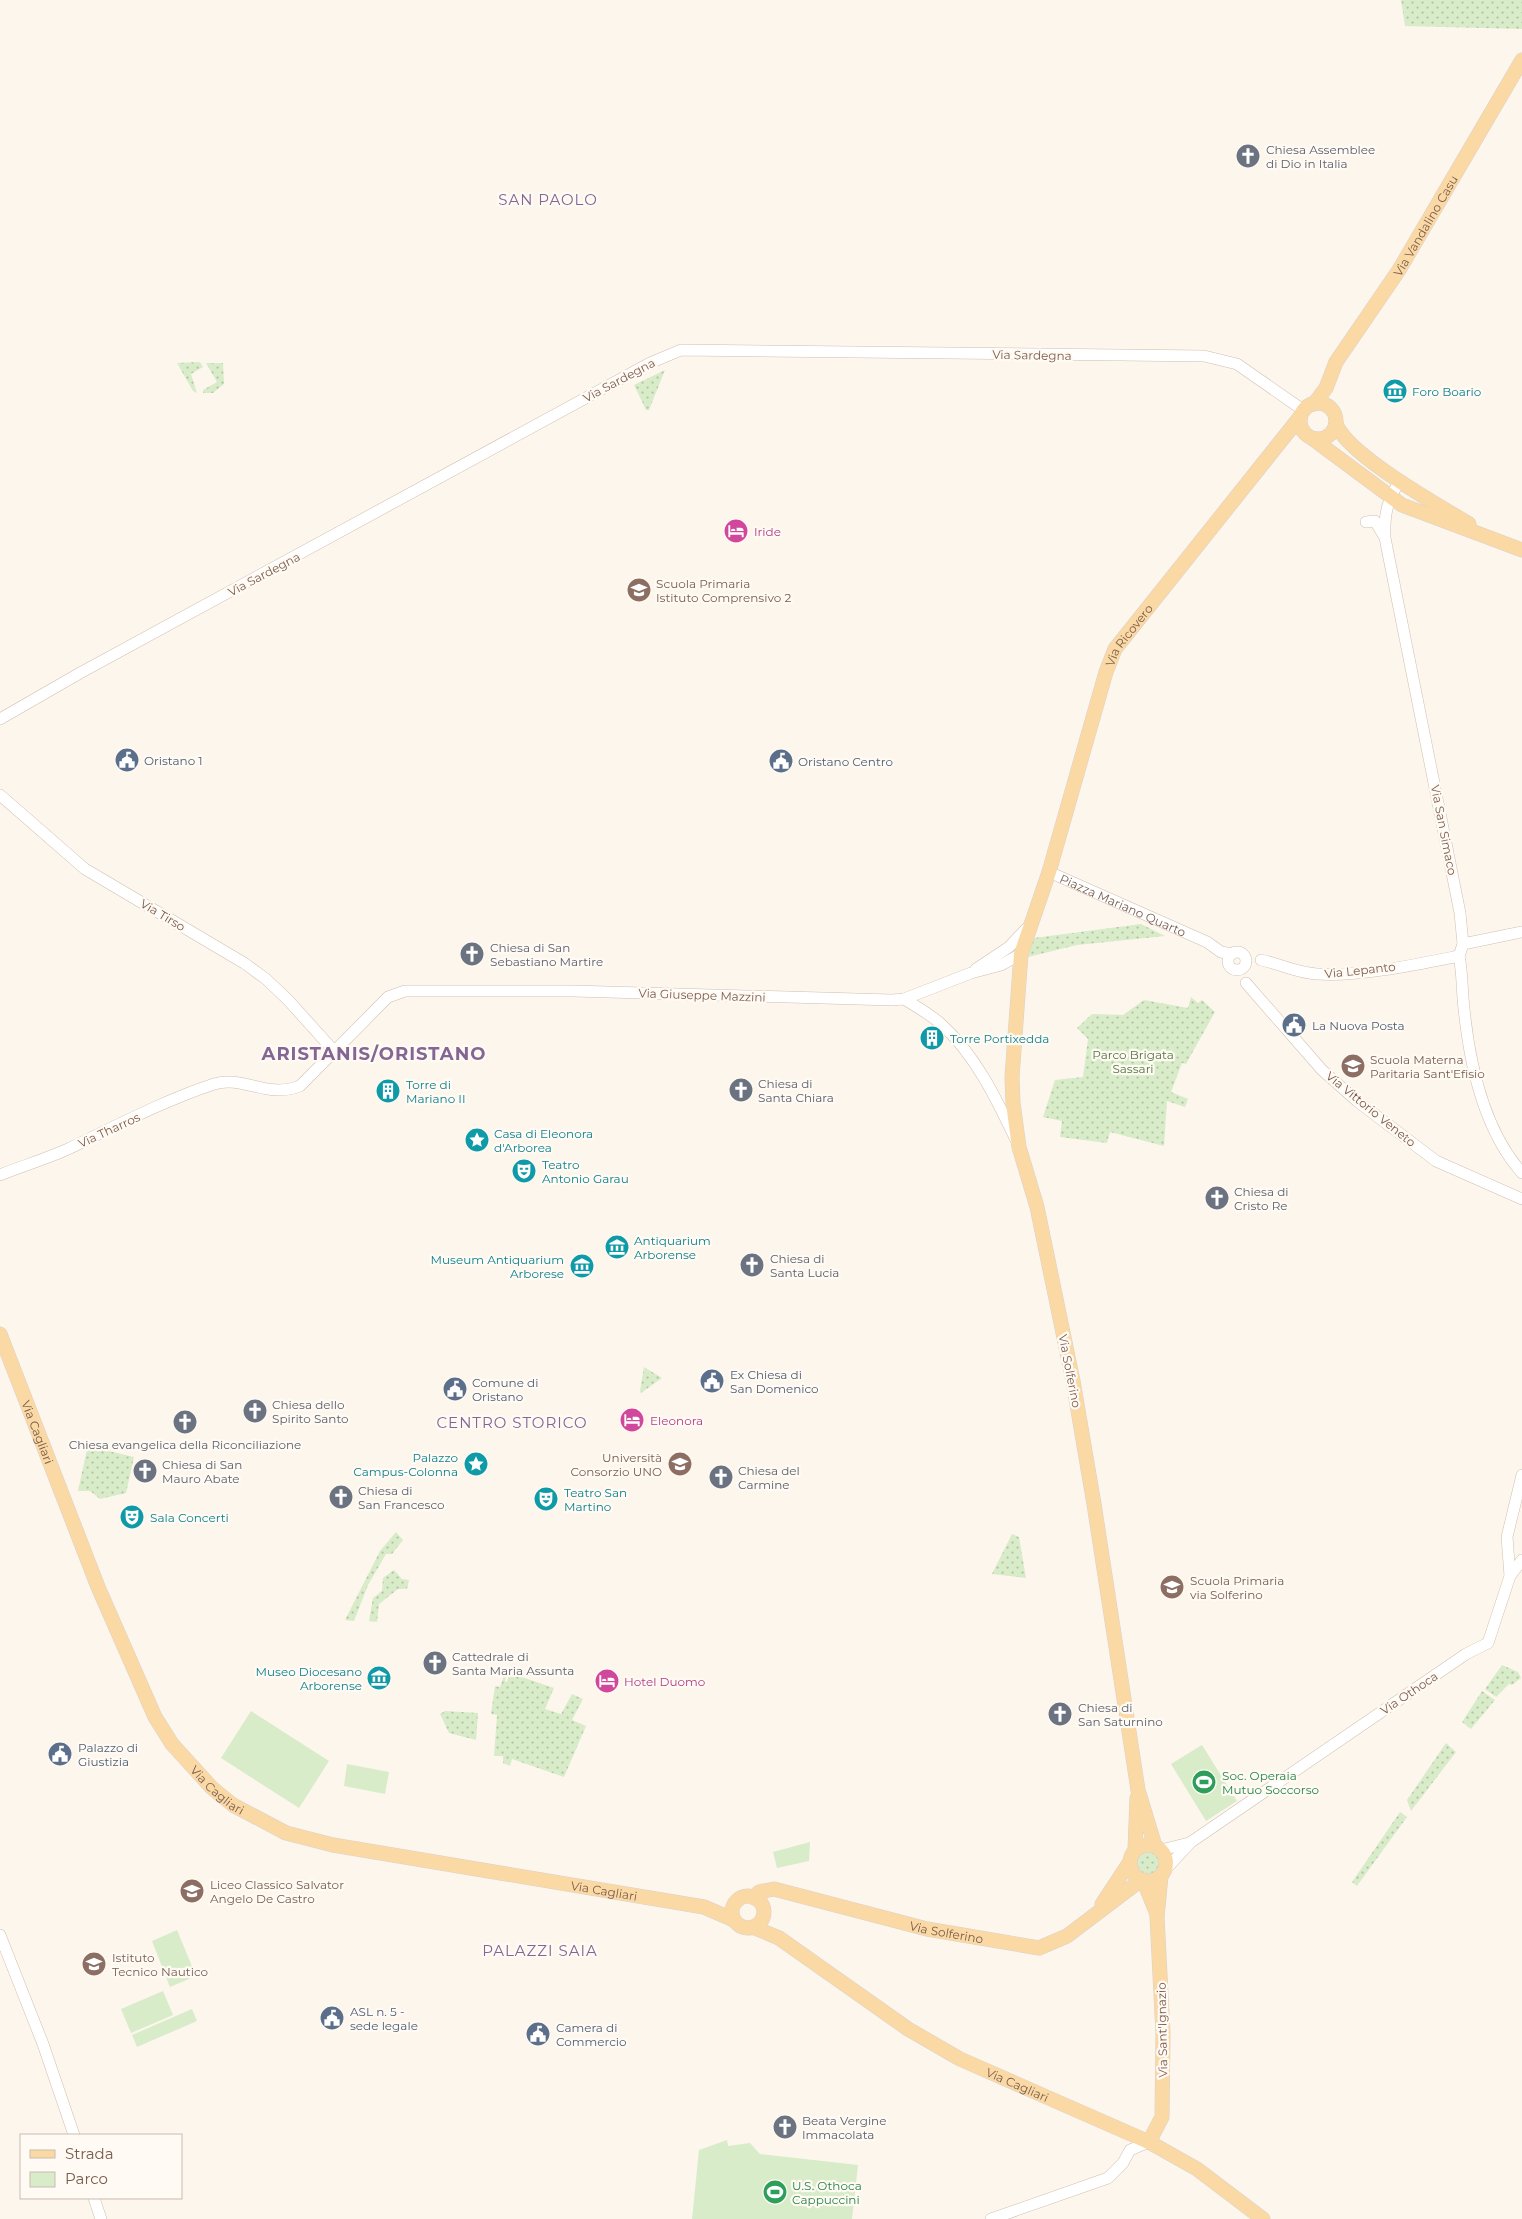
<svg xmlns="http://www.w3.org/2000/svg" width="1522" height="2219" font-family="Montserrat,sans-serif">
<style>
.green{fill:url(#green-dots)}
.pitch{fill:#d8ecc9}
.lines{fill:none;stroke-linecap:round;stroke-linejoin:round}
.minor-casing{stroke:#d1beb0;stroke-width:12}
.major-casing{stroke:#dad1cd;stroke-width:15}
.minor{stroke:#fff;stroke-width:11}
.major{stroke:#fbd9a5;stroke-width:14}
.labels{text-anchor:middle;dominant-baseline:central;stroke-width:4.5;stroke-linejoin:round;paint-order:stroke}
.worship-label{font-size:12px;fill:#5b616d;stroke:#fffaf3;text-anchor:start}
.street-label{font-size:12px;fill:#7a5c4d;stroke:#fffaf3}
.culture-label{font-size:12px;fill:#0d838f;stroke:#fffaf3;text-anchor:start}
.hotel-label{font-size:12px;fill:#b23c85;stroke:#fffaf3;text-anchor:start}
.education-label{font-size:12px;fill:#785e54;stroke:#fffaf3;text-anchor:start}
.service-label{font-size:12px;fill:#4e5e75;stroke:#fffaf3;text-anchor:start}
.park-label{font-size:12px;fill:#537a41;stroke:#fffaf3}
.leisure-label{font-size:12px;fill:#27864d;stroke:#fffaf3;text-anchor:start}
.quarter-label{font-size:15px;letter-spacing:1px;fill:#846695;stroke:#fffaf3}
.district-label{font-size:18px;font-weight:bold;letter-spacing:1px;fill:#846695;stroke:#fffaf3}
</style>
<defs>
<pattern id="green-dots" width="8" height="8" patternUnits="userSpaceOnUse" patternTransform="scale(1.25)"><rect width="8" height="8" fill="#d8ecc9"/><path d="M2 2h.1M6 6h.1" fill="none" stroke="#b4c2a5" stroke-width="1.8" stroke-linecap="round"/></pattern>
</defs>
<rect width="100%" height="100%" fill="#fdf6ec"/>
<!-- green -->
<g class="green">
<polygon points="1401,0 1522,0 1522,29 1405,26"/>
<polygon points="200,362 203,367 191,374 197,393 193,391 177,363"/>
<polygon points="206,363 223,363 224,384 213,393 203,393 203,390 217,382"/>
<polygon points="665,370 649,410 646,410 634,385"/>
<polygon points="1141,924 1165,936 1077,945 1028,957 1034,938"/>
<polygon points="1191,997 1198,1003 1202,1000 1215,1012 1186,1064 1182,1063 1171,1092 1188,1099 1185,1107 1167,1101 1164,1146 1110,1132 1107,1143 1060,1137 1062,1121 1043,1117 1055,1080 1083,1077 1088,1039 1077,1028 1092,1014 1123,1015 1144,1000 1188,1008"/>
<polygon points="644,1367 662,1378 641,1393 640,1391"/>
<polygon points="92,1447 134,1457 126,1493 100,1499 90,1491 78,1491 87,1449"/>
<polygon points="396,1532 403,1540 392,1554 386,1554 368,1585 354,1621 345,1620 380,1551"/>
<polygon points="1012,1534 1019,1537 1026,1578 992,1574"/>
<polygon points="394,1570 402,1579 409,1580 407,1589 398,1589 379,1604 377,1622 369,1621 373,1598 382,1591 383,1578"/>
<polygon points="1502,1665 1518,1672 1521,1678 1512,1685 1509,1684 1496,1697 1485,1689"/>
<polygon points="510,1673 554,1688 545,1709 561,1714 572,1694 583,1699 572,1720 586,1726 564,1777 512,1759 510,1766 503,1763 503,1756 494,1756 497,1715 491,1714 495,1686 500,1687 504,1676 506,1677 505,1681 507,1682"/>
<polygon points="1482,1691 1495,1700 1471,1729 1462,1722"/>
<polygon points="445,1711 478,1713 476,1740 449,1733 440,1714"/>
<polygon points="1446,1743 1456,1752 1411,1811 1407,1800"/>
<polygon points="1400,1812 1407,1817 1357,1886 1352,1882"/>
<circle cx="1148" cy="1863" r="15"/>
</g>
<!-- pitch -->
<g class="pitch">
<polygon points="251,1711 329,1761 299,1808 221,1758"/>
<polygon points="1202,1745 1237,1801 1206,1821 1171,1764"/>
<polygon points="347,1764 389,1772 385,1794 344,1786"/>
<polygon points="810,1842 809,1861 777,1868 773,1852"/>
<polygon points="177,1930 196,1976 170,1987 152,1941"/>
<polygon points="163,1991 173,2015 131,2033 121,2009"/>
<polygon points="192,2009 197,2021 137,2047 132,2035"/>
<polygon points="727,2140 728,2146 750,2143 760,2154 858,2165 852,2219 692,2219 699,2150"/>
</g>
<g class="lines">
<defs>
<g id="minor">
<path d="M1400 481C1387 500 1384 515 1385 538L1460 913 1463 944 1459 956C1462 970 1462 984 1463 998 1468 1057 1482 1128 1522 1173"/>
<polyline points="1366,522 1375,521 1384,536"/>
<polyline points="0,719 80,673 650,363 681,350 1204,356 1237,364 1303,410"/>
<polyline points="0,795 85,869 244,963 266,979 288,1000 334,1051"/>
<path id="s1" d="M1049 872 1207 942 1221 952 1232 954"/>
<polyline points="1463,944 1522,932"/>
<circle cx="1237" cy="961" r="9"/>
<path d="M1261 960C1280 964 1298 973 1317 974 1358 977 1419 964 1459 956"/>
<polyline points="976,969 1009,947 1029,926"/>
<polyline points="1246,983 1322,1070 1357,1101 1436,1161 1522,1199"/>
<path d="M904 999C916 1006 929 1014 940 1023 975 1054 996 1098 1016 1140"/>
<path d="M0 1175C22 1166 46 1159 68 1149 116 1126 163 1101 214 1084 244 1075 266 1099 300 1086L388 997 405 991H573L892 1000 904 999 971 973 1001 965 1021 954"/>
<polyline points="1510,1576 1522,1560"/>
<polyline points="1161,1850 1189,1843"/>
<polyline points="1165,1870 1191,1842 1466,1654 1488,1643 1510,1576 1507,1537 1522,1475"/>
<polyline points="0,1935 43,2044 74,2135"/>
<polyline points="94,2198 101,2219"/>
<polyline points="991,2219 1108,2178 1123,2163 1130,2150 1149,2142"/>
</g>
<g id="major">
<circle cx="1318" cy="421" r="18"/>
<path id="s2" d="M1314 404 1326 388 1336 362 1399 270 1522 60"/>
<path d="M1336 424C1348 455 1438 505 1469 524"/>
<polyline points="1313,439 1402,505 1522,550"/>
<path id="s3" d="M0 1334 98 1587 155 1717 172 1744 212 1788 233 1805 286 1833 333 1845 704 1907 734 1920"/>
<circle cx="1148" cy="1863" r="18"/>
<path id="s4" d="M1155 1846 1138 1790 1094 1504 1073 1381 1037 1207 1019 1147 1013 1103 1012 1077 1021 954 1049 872 1106 672 1115 649 1300 417"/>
<polyline points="1135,1850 1137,1798"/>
<polyline points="1143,1880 1157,1914"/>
<circle cx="748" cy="1912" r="16"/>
<path id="s5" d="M754 1898 759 1892 774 1889 927 1929 1039 1948 1067 1936 1141 1880"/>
<polyline points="1102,1904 1129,1863"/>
<path id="s6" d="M753 1927 779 1938 908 2029 960 2059 1149 2142 1197 2169 1263 2219"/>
<polyline points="1149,2142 1162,2117 1163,2033 1157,1917 1161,1876"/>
</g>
</defs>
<!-- minor casing -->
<use href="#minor" class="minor-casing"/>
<!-- major casing -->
<use href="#major" class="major-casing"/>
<!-- minor -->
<use href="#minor" class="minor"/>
<!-- major -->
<use href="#major" class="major"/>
</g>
<!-- icons -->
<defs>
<symbol id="church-disc" viewBox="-11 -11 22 22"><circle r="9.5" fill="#6b7280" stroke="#fffaf3"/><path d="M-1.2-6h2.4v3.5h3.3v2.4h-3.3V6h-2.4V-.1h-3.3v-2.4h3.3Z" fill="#fff"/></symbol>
<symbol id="museum-disc" viewBox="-11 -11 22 22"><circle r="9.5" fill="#0f9aa8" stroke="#fffaf3"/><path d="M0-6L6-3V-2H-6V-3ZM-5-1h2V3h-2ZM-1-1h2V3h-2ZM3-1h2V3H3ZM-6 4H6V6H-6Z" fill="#fff"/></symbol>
<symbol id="hotel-disc" viewBox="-11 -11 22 22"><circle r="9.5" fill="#d1479c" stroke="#fffaf3"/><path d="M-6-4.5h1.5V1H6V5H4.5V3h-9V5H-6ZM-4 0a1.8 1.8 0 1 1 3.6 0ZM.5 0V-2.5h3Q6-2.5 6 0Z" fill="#fff"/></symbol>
<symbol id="school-disc" viewBox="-11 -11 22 22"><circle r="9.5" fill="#8d6e63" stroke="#fffaf3"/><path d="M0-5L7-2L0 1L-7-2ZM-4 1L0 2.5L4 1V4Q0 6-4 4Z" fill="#fff"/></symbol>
<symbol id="civic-disc" viewBox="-11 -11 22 22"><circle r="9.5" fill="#5c6f8a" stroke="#fffaf3"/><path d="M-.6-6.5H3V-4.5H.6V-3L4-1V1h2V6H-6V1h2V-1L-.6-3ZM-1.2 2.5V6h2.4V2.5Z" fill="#fff"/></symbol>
<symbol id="building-disc" viewBox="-11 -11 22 22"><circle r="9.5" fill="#0f9aa8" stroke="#fffaf3"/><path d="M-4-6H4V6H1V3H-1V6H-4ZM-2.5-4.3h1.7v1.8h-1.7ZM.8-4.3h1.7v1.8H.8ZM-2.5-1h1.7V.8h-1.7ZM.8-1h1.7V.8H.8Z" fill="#fff"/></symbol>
<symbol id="sight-disc" viewBox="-11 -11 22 22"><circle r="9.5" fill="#0f9aa8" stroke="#fffaf3"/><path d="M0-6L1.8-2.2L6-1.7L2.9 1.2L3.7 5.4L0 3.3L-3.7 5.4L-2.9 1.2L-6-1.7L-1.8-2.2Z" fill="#fff"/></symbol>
<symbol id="theatre-disc" viewBox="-11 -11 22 22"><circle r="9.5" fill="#0f9aa8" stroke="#fffaf3"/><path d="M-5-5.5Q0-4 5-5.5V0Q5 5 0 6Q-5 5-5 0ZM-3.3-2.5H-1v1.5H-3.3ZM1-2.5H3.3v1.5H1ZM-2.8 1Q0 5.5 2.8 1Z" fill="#fff"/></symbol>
<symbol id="university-disc" viewBox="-11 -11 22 22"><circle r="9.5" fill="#8d6e63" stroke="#fffaf3"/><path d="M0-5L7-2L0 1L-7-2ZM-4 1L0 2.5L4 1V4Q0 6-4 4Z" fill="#fff"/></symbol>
<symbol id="stadium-disc" viewBox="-11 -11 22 22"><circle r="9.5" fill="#2e9e5b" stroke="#fffaf3"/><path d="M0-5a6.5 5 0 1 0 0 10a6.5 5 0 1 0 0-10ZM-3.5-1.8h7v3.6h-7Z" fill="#fff"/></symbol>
</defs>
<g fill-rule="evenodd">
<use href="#church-disc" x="1234" y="142" width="28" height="28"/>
<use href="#museum-disc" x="1381" y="377" width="28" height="28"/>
<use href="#hotel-disc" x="722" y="517" width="28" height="28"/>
<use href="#school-disc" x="625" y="576" width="28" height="28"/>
<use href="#civic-disc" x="113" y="746" width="28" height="28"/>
<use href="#civic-disc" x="767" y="747" width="28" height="28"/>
<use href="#church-disc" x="458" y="940" width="28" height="28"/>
<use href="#civic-disc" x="1280" y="1011" width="28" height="28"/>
<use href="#building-disc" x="918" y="1024" width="28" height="28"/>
<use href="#school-disc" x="1339" y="1052" width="28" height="28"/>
<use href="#church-disc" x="727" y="1076" width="28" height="28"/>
<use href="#building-disc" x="374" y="1077" width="28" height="28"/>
<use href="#sight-disc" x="463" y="1126" width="28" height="28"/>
<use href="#theatre-disc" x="510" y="1157" width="28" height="28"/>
<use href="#church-disc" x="1203" y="1184" width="28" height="28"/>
<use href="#museum-disc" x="603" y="1233" width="28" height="28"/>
<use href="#church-disc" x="738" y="1251" width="28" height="28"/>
<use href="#museum-disc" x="568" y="1252" width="28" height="28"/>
<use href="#civic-disc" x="698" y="1367" width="28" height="28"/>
<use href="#civic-disc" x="441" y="1375" width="28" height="28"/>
<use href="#church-disc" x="241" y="1397" width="28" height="28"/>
<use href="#hotel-disc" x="618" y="1406" width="28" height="28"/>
<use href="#church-disc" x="171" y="1408" width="28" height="28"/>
<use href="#sight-disc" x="462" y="1450" width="28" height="28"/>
<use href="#university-disc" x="666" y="1450" width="28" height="28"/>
<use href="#church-disc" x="131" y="1457" width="28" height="28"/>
<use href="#church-disc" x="707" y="1463" width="28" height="28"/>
<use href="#church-disc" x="327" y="1483" width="28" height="28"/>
<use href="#theatre-disc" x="532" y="1485" width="28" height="28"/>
<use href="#theatre-disc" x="118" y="1503" width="28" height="28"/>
<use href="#school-disc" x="1158" y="1573" width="28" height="28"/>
<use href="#church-disc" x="421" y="1649" width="28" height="28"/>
<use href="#museum-disc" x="365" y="1664" width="28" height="28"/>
<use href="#hotel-disc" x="593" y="1667" width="28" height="28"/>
<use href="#church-disc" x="1046" y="1700" width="28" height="28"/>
<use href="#civic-disc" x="46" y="1740" width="28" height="28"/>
<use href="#stadium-disc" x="1190" y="1768" width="28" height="28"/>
<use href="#school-disc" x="178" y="1877" width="28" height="28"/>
<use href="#school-disc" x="80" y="1950" width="28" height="28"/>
<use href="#civic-disc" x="318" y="2004" width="28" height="28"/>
<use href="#civic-disc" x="524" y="2020" width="28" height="28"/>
<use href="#church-disc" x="771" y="2113" width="28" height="28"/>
<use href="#stadium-disc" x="761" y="2178" width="28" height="28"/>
</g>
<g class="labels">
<!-- worship labels -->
<g class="worship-label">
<text x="1266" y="149">Chiesa Assemblee<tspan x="1266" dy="14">di Dio in Italia</tspan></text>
<text x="490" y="947">Chiesa di San<tspan x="490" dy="14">Sebastiano Martire</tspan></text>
<text x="758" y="1083">Chiesa di<tspan x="758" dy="14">Santa Chiara</tspan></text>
<text x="1234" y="1191">Chiesa di<tspan x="1234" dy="14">Cristo Re</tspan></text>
<text x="770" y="1258">Chiesa di<tspan x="770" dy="14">Santa Lucia</tspan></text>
<text x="272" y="1404">Chiesa dello<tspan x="272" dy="14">Spirito Santo</tspan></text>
<text x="185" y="1444" text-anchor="middle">Chiesa evangelica della Riconciliazione</text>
<text x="162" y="1464">Chiesa di San<tspan x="162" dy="14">Mauro Abate</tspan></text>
<text x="738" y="1470">Chiesa del<tspan x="738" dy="14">Carmine</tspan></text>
<text x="358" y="1490">Chiesa di<tspan x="358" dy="14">San Francesco</tspan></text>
<text x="452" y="1656">Cattedrale di<tspan x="452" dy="14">Santa Maria Assunta</tspan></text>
<text x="1078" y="1707">Chiesa di<tspan x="1078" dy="14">San Saturnino</tspan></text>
<text x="802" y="2120">Beata Vergine<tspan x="802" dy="14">Immacolata</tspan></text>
</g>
<!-- street labels -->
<g class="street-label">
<text stroke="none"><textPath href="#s2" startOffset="211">Via Vandalino Casu</textPath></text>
<text transform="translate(1032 355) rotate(1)">Via Sardegna</text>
<text transform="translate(619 380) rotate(-28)">Via Sardegna</text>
<text transform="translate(264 574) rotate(-28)">Via Sardegna</text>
<text stroke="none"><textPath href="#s4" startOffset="1245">Via Ricovero</textPath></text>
<text transform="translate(1444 830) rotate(79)">Via San Simaco</text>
<text stroke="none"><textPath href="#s1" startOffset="81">Piazza Mariano Quarto</textPath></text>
<text transform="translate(163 915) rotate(31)">Via Tirso</text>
<text transform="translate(1360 970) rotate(-6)">Via Lepanto</text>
<text transform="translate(702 995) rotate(2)">Via Giuseppe Mazzini</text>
<text transform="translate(1371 1109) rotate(39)">Via Vittorio Veneto</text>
<text transform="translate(109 1130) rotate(-25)">Via Tharros</text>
<text transform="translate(1070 1371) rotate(79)">Via Solferino</text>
<text stroke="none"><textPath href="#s3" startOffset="105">Via Cagliari</textPath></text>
<text transform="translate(1409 1693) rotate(-34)">Via Othoca</text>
<text stroke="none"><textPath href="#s3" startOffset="510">Via Cagliari</textPath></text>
<text stroke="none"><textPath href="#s3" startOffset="915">Via Cagliari</textPath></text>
<text stroke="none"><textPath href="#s5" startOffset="201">Via Solferino</textPath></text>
<text transform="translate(1162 2030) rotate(-91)">Via Sant'Ignazio</text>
<text stroke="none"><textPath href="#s6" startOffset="309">Via Cagliari</textPath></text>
</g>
<!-- culture labels -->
<g class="culture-label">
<text x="1412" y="391">Foro Boario</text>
<text x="950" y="1038">Torre Portixedda</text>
<text x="406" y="1084">Torre di<tspan x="406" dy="14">Mariano II</tspan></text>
<text x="494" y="1133">Casa di Eleonora<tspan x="494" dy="14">d'Arborea</tspan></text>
<text x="542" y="1164">Teatro<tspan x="542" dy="14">Antonio Garau</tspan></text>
<text x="634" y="1240">Antiquarium<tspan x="634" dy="14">Arborense</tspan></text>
<text x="564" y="1259" text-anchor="end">Museum Antiquarium<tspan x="564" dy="14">Arborese</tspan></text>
<text x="458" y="1457" text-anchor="end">Palazzo<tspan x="458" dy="14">Campus-Colonna</tspan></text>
<text x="564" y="1492">Teatro San<tspan x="564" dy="14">Martino</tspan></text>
<text x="150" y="1517">Sala Concerti</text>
<text x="362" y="1671" text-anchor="end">Museo Diocesano<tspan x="362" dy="14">Arborense</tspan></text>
</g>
<!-- hotel labels -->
<g class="hotel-label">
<text x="754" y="531">Iride</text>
<text x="650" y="1420">Eleonora</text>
<text x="624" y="1681">Hotel Duomo</text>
</g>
<!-- education labels -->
<g class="education-label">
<text x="656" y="583">Scuola Primaria<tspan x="656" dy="14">Istituto Comprensivo 2</tspan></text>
<text x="1370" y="1059">Scuola Materna<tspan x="1370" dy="14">Paritaria Sant'Efisio</tspan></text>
<text x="662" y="1457" text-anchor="end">Università<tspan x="662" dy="14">Consorzio UNO</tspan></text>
<text x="1190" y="1580">Scuola Primaria<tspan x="1190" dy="14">via Solferino</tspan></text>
<text x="210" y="1884">Liceo Classico Salvator<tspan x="210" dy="14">Angelo De Castro</tspan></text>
<text x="112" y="1957">Istituto<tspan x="112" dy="14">Tecnico Nautico</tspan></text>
</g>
<!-- service labels -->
<g class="service-label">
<text x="144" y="760">Oristano 1</text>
<text x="798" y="761">Oristano Centro</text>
<text x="1312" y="1025">La Nuova Posta</text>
<text x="730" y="1374">Ex Chiesa di<tspan x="730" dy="14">San Domenico</tspan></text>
<text x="472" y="1382">Comune di<tspan x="472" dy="14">Oristano</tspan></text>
<text x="78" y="1747">Palazzo di<tspan x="78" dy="14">Giustizia</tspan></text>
<text x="350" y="2011">ASL n. 5 -<tspan x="350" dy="14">sede legale</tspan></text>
<text x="556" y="2027">Camera di<tspan x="556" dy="14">Commercio</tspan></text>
</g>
<!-- park labels -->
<g class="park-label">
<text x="1133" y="1054">Parco Brigata<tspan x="1133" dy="14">Sassari</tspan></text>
</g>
<!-- leisure labels -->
<g class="leisure-label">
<text x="1222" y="1775">Soc. Operaia<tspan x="1222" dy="14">Mutuo Soccorso</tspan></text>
<text x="792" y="2185">U.S. Othoca<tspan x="792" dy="14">Cappuccini</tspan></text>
</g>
<!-- quarter labels -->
<g class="quarter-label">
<text x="548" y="199">SAN PAOLO</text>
<text x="512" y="1422">CENTRO STORICO</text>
<text x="540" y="1950">PALAZZI SAIA</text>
</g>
<!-- district labels -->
<g class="district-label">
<text x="374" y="1054">ARISTANIS/ORISTANO</text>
</g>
</g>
<!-- legend -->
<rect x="20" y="2134" width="162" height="65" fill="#fffaf3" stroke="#cabbb1"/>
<rect x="30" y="2150" width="25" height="8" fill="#fbd9a5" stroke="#cabbb1"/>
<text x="65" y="2159" font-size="15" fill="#7a5c4d">Strada</text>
<rect x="30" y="2172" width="25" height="15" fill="#d8ecc9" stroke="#cabbb1"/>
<text x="65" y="2184" font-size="15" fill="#7a5c4d">Parco</text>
</svg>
